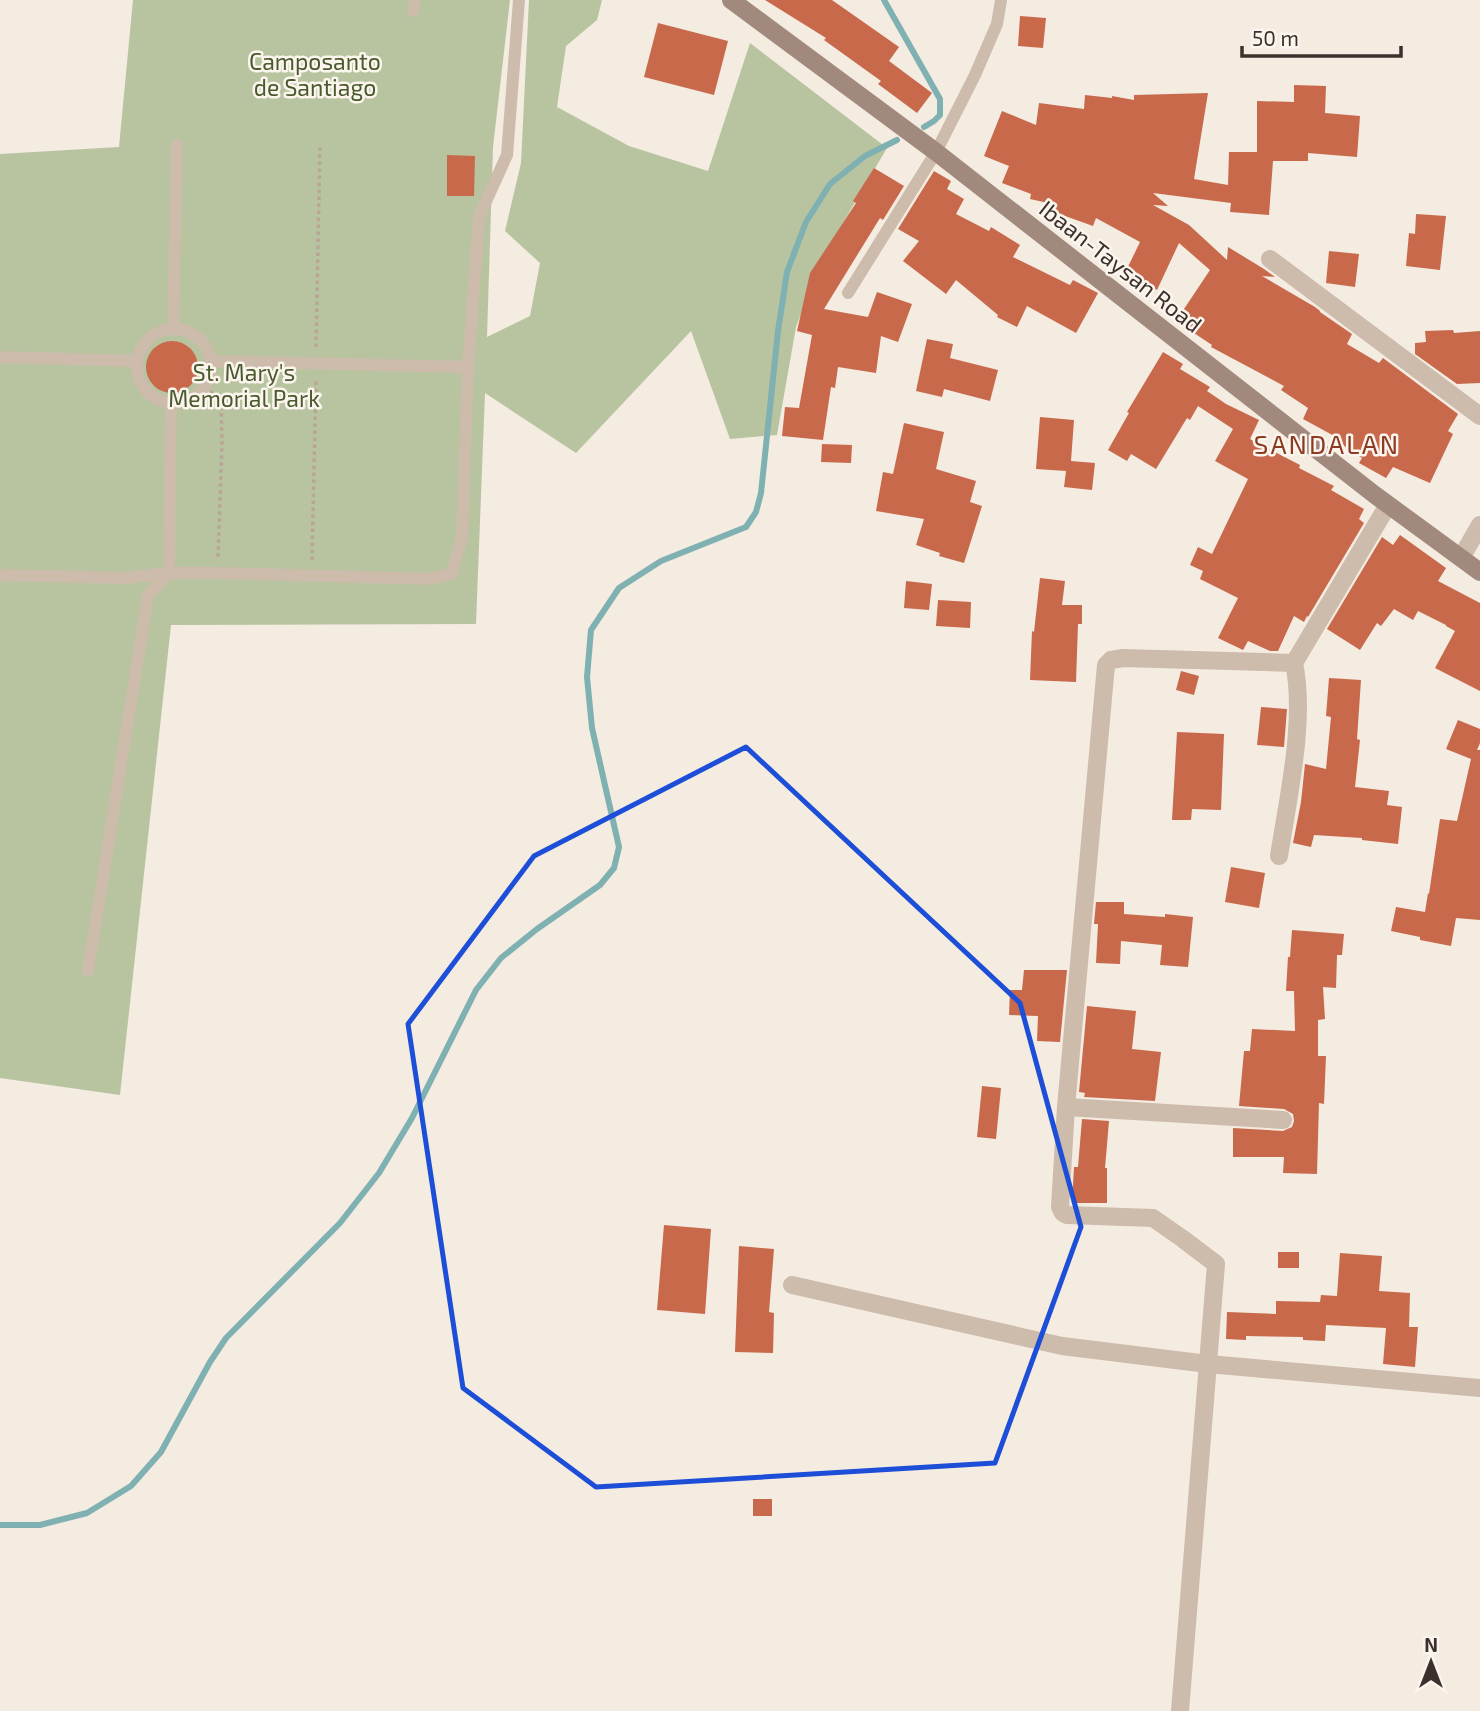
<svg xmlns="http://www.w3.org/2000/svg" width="1480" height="1711" font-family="'Exo 2',sans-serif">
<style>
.green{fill:#b8c4a0}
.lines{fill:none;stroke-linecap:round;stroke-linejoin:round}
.stream{stroke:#7fb0b2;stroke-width:6}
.building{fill:#c8694b}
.path{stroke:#b9a596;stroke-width:3.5;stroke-dasharray:3.5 3.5;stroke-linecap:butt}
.lane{stroke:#cdbbac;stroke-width:12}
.street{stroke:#cdbbac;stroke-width:18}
.secondary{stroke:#a18a7d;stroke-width:18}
.marked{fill:none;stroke:#1d4ed8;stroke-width:5;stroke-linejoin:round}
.labels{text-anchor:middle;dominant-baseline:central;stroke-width:5;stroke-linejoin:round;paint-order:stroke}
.park-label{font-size:23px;fill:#4a5a2e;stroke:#fbf5ee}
.street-label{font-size:23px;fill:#3b302b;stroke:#fbf5ee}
.quarter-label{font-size:26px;letter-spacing:2px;fill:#8c3b22;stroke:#fbf5ee}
</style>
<rect width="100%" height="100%" fill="#f4ebe1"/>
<!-- green -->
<polygon class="green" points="133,0 510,0 493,147 487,337 530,316 540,263 505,231 521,163 529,0 602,0 597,20 566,46 557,107 629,146 708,171 750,43 887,148 820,262 796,327 777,435 730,439 691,331 576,453 485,393 476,624 171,625 120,1095 0,1078 0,154 119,147"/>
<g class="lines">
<!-- stream -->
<g class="stream">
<polyline points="884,0 940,99 940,115 934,121 924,127"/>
<polyline points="0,1525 40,1525 87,1513 131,1486 161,1452 210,1362 226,1338 340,1223 379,1173 412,1118 476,990 501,958 537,929 600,885 614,868 619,847 592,728 587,677 591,630 619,588 661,561 746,527 756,512 761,493 778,331 787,272 806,222 830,184 865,156 897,140"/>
</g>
</g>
<!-- building -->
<g class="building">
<polygon points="765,0 832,0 899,47 889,61 932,93 917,113 878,84 881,81 824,40 826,38"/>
<polygon points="1020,16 1046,18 1043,48 1018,46"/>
<polygon points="658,23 728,41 714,95 644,77"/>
<polygon points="1294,85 1326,86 1325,113 1360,116 1357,157 1308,153 1308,161 1273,161 1269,215 1230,212 1231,203 1153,193 1168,206 1153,205 1189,225 1227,260 1228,247 1264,269 1275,277 1262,276 1315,307 1320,311 1320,312 1352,334 1347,344 1379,363 1383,358 1458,414 1448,431 1453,434 1430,483 1393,467 1386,478 1359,463 1362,458 1334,439 1336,437 1303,419 1308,408 1281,390 1284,386 1211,347 1212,345 1176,321 1210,270 1179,243 1157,290 1124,275 1140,242 1096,218 1093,226 1054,212 1057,205 1030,199 1031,194 1002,183 1009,166 984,156 1002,111 1036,125 1039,103 1084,109 1085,95 1112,98 1112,96 1134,100 1134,95 1208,93 1194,179 1228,185 1229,152 1257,152 1257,101 1294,102"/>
<polygon points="447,155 475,156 474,196 447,196"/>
<polygon points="874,168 904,186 883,220 880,218 824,309 868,317 877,292 912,304 898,342 881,336 876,373 838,367 835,388 831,387 823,440 782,436 785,407 799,408 812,335 797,331 810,273 856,203 853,201"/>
<polygon points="934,171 951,181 947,189 964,199 956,214 989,231 991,227 1020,245 1013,257 1070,285 1073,280 1098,293 1076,333 1027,306 1017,327 997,317 998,315 956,280 946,294 903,261 919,241 898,229"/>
<polygon points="1416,214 1446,216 1440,270 1406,266 1409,233 1415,234"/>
<polygon points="1329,251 1359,254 1355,287 1326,283"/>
<polygon points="1453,330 1454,333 1480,331 1480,383 1457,384 1415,354 1415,343 1426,342 1425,331"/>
<polygon points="927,339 953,344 950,358 998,370 990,401 944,389 942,397 916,391"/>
<circle cx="172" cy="367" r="26"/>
<polygon points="1163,352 1183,364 1180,369 1210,387 1207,391 1226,404 1259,420 1250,439 1300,465 1299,468 1334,486 1331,490 1364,509 1359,519 1364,523 1308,617 1307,616 1304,622 1294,616 1278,651 1270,651 1248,641 1243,650 1218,638 1238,598 1200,579 1203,571 1190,565 1198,547 1212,554 1248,479 1215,461 1233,429 1198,406 1190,420 1187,418 1156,469 1131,454 1127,461 1108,450 1129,413 1127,412"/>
<polygon points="1040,417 1074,420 1071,461 1095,463 1092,490 1064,487 1066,471 1036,469"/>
<polygon points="904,423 944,432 936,469 976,481 970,502 982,506 964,563 939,556 940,553 916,545 924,519 876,511 883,472 893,474"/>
<polygon points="822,444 852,445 851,463 821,462"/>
<polygon points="1400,535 1446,568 1438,581 1480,603 1480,691 1435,668 1455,631 1446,626 1446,625 1418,611 1413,620 1394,609 1381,626 1377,623 1360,650 1327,629 1382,537 1393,545"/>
<polygon points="1040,578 1065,581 1062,605 1082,605 1082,624 1078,624 1076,682 1030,680 1032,631 1034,632"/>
<polygon points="906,581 932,584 929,610 904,608"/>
<polygon points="938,600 971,602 970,628 936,626"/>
<polygon points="1181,671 1199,676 1194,695 1176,690"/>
<polygon points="1329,678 1361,680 1357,739 1360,740 1355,787 1389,791 1387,805 1402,807 1398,844 1362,840 1362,838 1314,835 1311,847 1293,843 1301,802 1305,764 1326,769 1331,717 1326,716"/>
<polygon points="1261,707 1287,709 1284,747 1257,745"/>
<polygon points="1458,720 1480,729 1480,743 1477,750 1480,750 1480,920 1456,918 1451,946 1420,940 1420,937 1391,931 1396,907 1425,912 1428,893 1429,894 1440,819 1457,821 1471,759 1446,749"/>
<polygon points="1177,732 1224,734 1221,810 1192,809 1191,820 1172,820"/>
<polygon points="1231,867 1265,873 1259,908 1225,902"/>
<polygon points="1096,902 1124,902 1124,914 1165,917 1165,914 1193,917 1188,967 1160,965 1162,945 1121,941 1120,964 1096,963 1098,924 1094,924"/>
<polygon points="1292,930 1344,934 1342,955 1337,955 1336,988 1323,987 1325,1019 1318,1020 1318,1056 1326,1056 1324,1104 1319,1103 1317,1174 1283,1173 1284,1157 1233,1157 1233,1128 1283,1131 1292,1127 1294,1121 1293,1114 1284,1109 1239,1106 1244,1051 1250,1051 1252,1029 1295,1031 1294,991 1286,991 1288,957 1290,957"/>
<polygon points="1024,970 1067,970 1060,1042 1037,1041 1038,1016 1009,1015 1010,990 1022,990"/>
<polygon points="1087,1006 1136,1011 1132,1049 1161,1052 1155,1101 1084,1097 1085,1093 1079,1092"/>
<polygon points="982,1086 1001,1088 996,1139 977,1137"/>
<polygon points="1082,1119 1109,1121 1105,1168 1107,1168 1107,1203 1072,1203 1074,1167 1078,1167"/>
<polygon points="664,1225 711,1229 705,1314 657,1310"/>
<polygon points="739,1246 774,1249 769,1312 774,1313 773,1353 735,1352"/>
<rect x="1278" y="1252" width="21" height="16"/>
<polygon points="1340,1253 1382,1256 1379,1291 1410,1293 1409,1327 1418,1327 1415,1367 1383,1364 1386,1328 1326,1325 1325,1341 1303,1340 1303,1337 1246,1336 1246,1340 1226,1339 1227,1312 1276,1314 1276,1301 1320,1302 1321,1295 1337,1296"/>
<rect x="753" y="1499" width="19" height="17"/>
</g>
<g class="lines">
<!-- path -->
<g class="path">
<polyline points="316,347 320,146"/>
<polyline points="204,388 221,398 222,444 218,557"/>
<polyline points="312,560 316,379"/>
</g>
<!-- lane -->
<g class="lane">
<polyline points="413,11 415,0"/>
<polyline points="848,293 936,152 975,75 997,24 1001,0"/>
<polyline points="173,329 177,145"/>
<circle cx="174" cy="366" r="37"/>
<polyline points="0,357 136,361"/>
<polyline points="211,361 468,367"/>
<polyline points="0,575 124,578 169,573 218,573 432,579 452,573 462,537 468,367 479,217 507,155 519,0"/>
<polyline points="88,971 148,595 169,573 171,404"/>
</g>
<!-- street -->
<g class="street">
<polyline points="1270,259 1480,416"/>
<polyline points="1461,558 1480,525"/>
<path d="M1279 856C1288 798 1306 720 1294 663"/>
<polyline points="1066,1107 1283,1120"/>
<polyline points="792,1285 1062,1346 1208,1364 1480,1388"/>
<polyline points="1180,1711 1216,1264 1183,1239 1153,1218 1067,1215 1063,1213 1060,1207 1066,1107 1106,665 1111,660 1123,658 1294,663 1388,505"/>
</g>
<!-- secondary -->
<polyline class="secondary" points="731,0 936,152 1375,495 1480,572"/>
</g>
<!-- marked area -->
<path class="marked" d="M746 747 1020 1003 1081 1227 995 1463 596 1487 463 1388 408 1024 534 856Z"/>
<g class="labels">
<!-- park labels -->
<g class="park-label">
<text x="315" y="61">Camposanto<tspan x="315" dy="26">de Santiago</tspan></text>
<text x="244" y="372">St. Mary's<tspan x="244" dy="26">Memorial Park</tspan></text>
</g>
<!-- street labels -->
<g class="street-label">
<text transform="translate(1121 266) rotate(38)">Ibaan-Taysan Road</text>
</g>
<!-- quarter labels -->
<g class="quarter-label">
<text x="1327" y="443">SANDALAN</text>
</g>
</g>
<!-- north arrow -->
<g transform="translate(1431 1662)" stroke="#fbf5ee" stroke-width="5" paint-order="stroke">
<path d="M0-5L12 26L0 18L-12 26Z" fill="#3b302b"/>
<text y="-10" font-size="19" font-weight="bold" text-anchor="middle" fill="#3b302b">N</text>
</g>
<!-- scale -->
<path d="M1242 46v10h159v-10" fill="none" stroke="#3b302b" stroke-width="3.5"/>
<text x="1252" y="46" font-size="21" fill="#3b302b" stroke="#fbf5ee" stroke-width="5" paint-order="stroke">50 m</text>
</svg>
